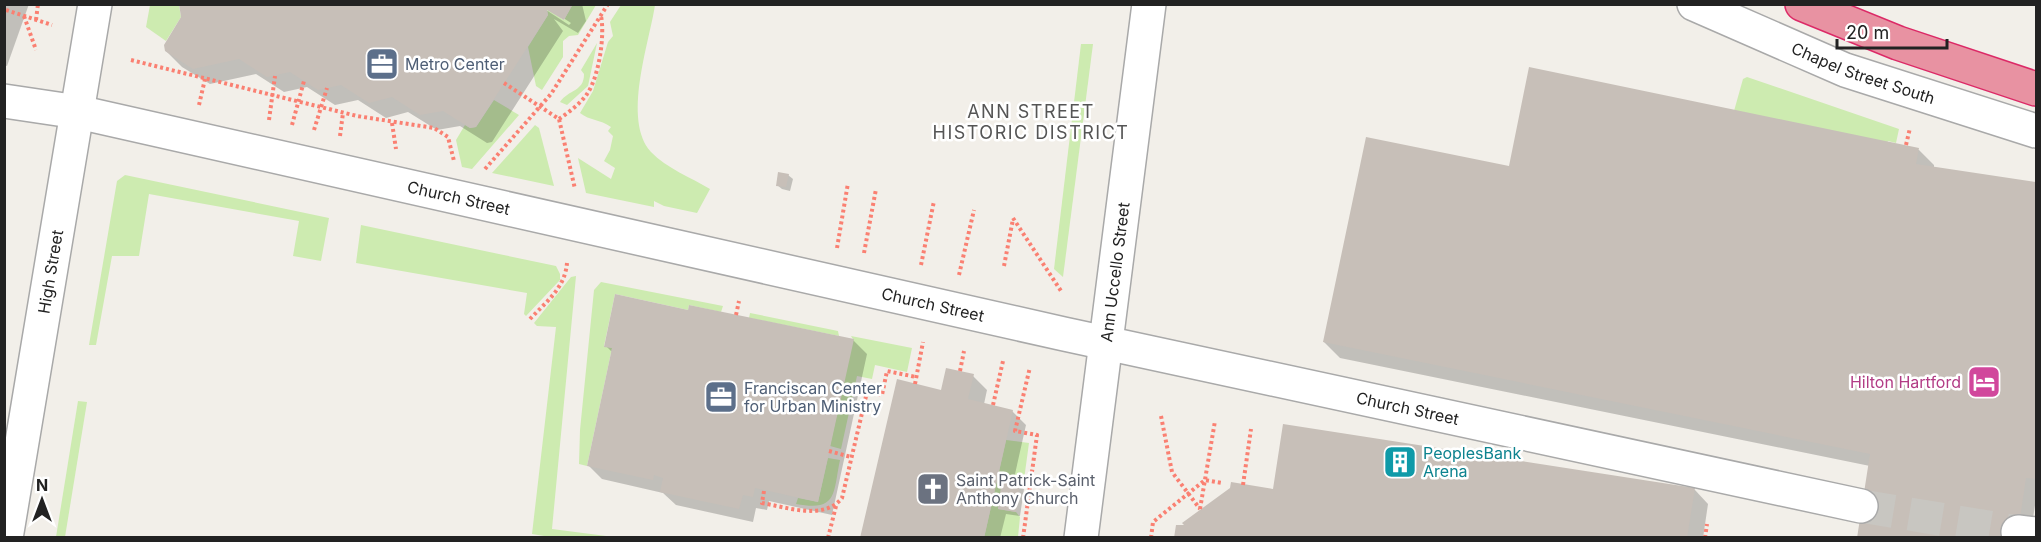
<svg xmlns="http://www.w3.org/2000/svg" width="2041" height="542" font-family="Inter,sans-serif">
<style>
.grass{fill:#cdebb0}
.shadow{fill:#0003}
.building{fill:#c7bfb8}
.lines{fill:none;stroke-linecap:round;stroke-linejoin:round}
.tertiary-tunnel{stroke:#c8c6c1;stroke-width:33;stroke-dasharray:33 16;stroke-linecap:butt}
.tertiary-casing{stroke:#a9a9a9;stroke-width:36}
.motorway-casing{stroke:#dc2a67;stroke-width:36}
.path{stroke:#fa8072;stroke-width:4;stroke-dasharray:3 3;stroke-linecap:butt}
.tertiary{stroke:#fff;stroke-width:33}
.motorway{stroke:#e892a2;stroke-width:33}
.labels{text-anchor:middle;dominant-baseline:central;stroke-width:5;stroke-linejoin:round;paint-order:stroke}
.service-label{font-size:16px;fill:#4e5e75;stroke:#fff;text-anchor:start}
.street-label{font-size:16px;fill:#222;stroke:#fff}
.hotel-label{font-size:16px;fill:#b23c85;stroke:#fff;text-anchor:end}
.culture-label{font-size:16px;fill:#0d838f;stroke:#fff;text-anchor:start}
.worship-label{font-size:16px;fill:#5b616d;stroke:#fff;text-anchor:start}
.neighbourhood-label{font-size:18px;letter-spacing:1.5px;fill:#555;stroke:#fff}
</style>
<rect width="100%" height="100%" fill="#f2efe9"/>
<!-- grass -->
<g class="grass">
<polygon points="150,5 179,5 181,17 166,41 146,27"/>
<polygon points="572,5 596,5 578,35 569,36 563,41 563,57 542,90 536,86 528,47 548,15 547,9 564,20"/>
<path d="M621 5H655C649 44 622 120 651 152 666 168 692 178 710 189L697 213 664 206 654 201V207L586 193 578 158 611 179 615 168 604 161 610 150 613 136 608 131 611 127C600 119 590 121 580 113L593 91 608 42 613 36 610 22Z"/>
<path d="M597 43 588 86 567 105 560 102C569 89 584 92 584 74L581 70Z"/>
<polygon points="1081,44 1093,44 1063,277 1054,269"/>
<polygon points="1747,77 1899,129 1896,143 1888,141 1887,143 1734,111 1743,79"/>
<polygon points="494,100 519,115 472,169 462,167 456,140 465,125 470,128 476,127"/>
<polygon points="535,125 539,128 554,186 492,173"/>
<polygon points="125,175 329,218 321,261 293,256 299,221 149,194 139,256 112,256 96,345 89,345 117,181"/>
<polygon points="361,225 556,266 560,274 560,280 526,316 524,314 527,293 356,263"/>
<polygon points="576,276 552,529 614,537 556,538 532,534 556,327 537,326 534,323 571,277"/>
<polygon points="601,282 723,306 721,312 689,305 688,310 615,294 604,346 612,348 587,466 579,464 580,430 594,290"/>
<polygon points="750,313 838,331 839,336 749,318"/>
<polygon points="851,336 912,348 907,372 875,365 872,379 857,376 841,449 830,446 853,339"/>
<polygon points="78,401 87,402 65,537 56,537"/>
<polygon points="1006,440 1029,443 1023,487 1020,483 1002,481 998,509 1016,512 1020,517 1018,537 984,538"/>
<path d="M828 458 840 460C833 493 838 512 796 504L798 498 818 502Z"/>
</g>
<!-- shadow -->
<g class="shadow">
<polygon points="4,4 29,4 7,66 4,65"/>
<polygon points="537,4 569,25 571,23 542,4 582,4 586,21 578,33 554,19 563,31 492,142 487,143 460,126 437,130 408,112 386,118 358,100 335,105 307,87 284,92 256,74 210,84 182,67 166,51 183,17"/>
<polygon points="1919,150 1934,165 1934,168 2036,184 2036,499 2030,538 1870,466 1340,358 1324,342 1511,168"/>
<polygon points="788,175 793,179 790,191 782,189 777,185"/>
<polygon points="689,312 853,340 867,354 832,515 769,501 767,510 756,508 753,522 676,505 663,493 602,479 588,465 613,353 606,346"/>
<polygon points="973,376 987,390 984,404 1012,411 1026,425 1013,483 1024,489 1020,516 1006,514 1000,538 862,538 942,391"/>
<polygon points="1695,490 1708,504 1703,538 1175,538 1187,526 1274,491"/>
</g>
<!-- building -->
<g class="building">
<polygon points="179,4 572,4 572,6 564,20 547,10 548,15 476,127 470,128 443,111 420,115 392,97 369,103 341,85 318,90 290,72 267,77 239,59 193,69 165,51 164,45 181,17"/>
<polygon points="1529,67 1919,148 1916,164 2036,182 2036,479 2026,478 2017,538 1857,538 1870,454 1323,342 1366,137 1509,166"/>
<polygon points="778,172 789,174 786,187 776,186"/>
<polygon points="615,294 688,310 689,305 854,339 818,502 755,488 753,497 743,495 739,509 660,492 663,478 654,475 653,480 587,466 612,348 604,347"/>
<polygon points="946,368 974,374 968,399 1013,410 984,538 860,538 897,379 941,390"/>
<polygon points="1283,424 1695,488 1687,538 1174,538 1176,525 1184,525 1182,523 1230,488 1231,482 1273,489"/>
<polygon points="1002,480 1020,483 1016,512 998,509"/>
</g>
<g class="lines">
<!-- tertiary-tunnel -->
<polyline class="tertiary-tunnel" points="1861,506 2018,532"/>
<defs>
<g id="tertiary">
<path id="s1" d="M1694 4 1845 70 2036 131"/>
<path id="s2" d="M4 101 78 112 1064 334 1861 506"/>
<polyline points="2018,532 2036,534"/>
<path id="s3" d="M6 538 95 4"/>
<path id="s4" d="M1081 538 1149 4"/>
</g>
<polyline id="motorway" points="1802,4 1898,43 2036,89"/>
</defs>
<!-- tertiary casing -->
<use href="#tertiary" class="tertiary-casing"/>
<!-- motorway casing -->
<use href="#motorway" class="motorway-casing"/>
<!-- path -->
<g class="path">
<polyline points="6,10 52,25"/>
<polyline points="24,16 36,50"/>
<polyline points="36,20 38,4"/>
<polyline points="131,60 357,116 434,128 448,137 454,161"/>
<polyline points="504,83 559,119 575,189"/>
<polyline points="199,105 205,79"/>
<path d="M559 119C569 112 580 104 587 94 599 77 605 35 601 16"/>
<polyline points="269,120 275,76"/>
<polyline points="392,123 396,149"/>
<polyline points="292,125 304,81"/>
<polyline points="314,130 327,88"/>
<polyline points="340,136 343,113"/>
<polyline points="1906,145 1910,128"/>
<polyline points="485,169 551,94 608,4"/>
<polyline points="1013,218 1061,291"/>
<polyline points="837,248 848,183"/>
<polyline points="864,253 876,189"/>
<polyline points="921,265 934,201"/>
<polyline points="1004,266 1013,219"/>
<polyline points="959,275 974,210"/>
<polyline points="736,315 739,301"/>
<path d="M530 319C546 302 565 288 567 263"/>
<polyline points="960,371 964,351"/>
<polyline points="915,384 923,342"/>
<polyline points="993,405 1003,361"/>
<polyline points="1161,416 1172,472 1200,509"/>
<polyline points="829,451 851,457"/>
<polyline points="1243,485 1251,429"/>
<path d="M764 491 762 503C786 507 824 521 842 498L867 392 882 395 887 371 916 377"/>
<polyline points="1200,509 1215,421"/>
<polyline points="828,538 836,506"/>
<polyline points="1023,538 1037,435 1015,431 1030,367"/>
<polyline points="1151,538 1153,522 1205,480 1222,483"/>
<polyline points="1705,538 1707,524"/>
<polyline points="1768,538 1768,537"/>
</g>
<!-- tertiary -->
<use href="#tertiary" class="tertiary"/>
<!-- motorway -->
<use href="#motorway" class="motorway"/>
</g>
<!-- icons -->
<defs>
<symbol id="office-square" viewBox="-11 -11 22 22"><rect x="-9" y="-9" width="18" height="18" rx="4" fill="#5c6f8a" stroke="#fff"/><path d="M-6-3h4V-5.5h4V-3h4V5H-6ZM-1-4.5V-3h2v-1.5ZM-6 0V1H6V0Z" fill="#fff"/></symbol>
<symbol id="hotel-square" viewBox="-11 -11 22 22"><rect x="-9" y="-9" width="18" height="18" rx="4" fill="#d1479c" stroke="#fff"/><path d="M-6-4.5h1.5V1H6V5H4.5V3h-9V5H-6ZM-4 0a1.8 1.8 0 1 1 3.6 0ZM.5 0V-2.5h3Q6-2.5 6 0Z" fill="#fff"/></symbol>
<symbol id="building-square" viewBox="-11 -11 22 22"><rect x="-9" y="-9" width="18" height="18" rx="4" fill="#0f9aa8" stroke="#fff"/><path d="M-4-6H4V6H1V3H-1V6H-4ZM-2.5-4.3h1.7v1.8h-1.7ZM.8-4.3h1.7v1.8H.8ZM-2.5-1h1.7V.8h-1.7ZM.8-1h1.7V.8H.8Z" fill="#fff"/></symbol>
<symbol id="church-square" viewBox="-11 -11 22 22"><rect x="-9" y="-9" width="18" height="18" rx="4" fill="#6b7280" stroke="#fff"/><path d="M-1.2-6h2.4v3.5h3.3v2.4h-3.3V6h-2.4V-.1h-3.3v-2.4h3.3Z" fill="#fff"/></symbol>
</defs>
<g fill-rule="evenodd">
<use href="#office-square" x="363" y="45" width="38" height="38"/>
<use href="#hotel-square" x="1965" y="363" width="38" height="38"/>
<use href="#office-square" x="702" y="378" width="38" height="38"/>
<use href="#building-square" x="1381" y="443" width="38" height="38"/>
<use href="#church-square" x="914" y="470" width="38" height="38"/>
</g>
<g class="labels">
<!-- service labels -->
<g class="service-label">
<text x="405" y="64">Metro Center</text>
<text x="744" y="388">Franciscan Center<tspan x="744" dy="18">for Urban Ministry</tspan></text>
</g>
<!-- street labels -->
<g class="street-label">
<text stroke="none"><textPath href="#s1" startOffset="183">Chapel Street South</textPath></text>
<text stroke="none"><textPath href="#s2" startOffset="465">Church Street</textPath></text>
<text stroke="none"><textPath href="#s3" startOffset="270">High Street</textPath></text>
<text stroke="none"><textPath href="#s4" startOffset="268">Ann Uccello Street</textPath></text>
<text stroke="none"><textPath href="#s2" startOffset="951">Church Street</textPath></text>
<text stroke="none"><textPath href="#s2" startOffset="1437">Church Street</textPath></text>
</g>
<!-- hotel labels -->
<g class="hotel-label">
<text x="1961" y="382">Hilton Hartford</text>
</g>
<!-- culture labels -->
<g class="culture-label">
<text x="1423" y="453">PeoplesBank<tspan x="1423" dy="18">Arena</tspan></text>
</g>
<!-- worship labels -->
<g class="worship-label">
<text x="956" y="480">Saint Patrick-Saint<tspan x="956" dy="18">Anthony Church</tspan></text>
</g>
<!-- neighbourhood labels -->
<g class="neighbourhood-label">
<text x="1031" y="111">ANN STREET<tspan x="1031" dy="21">HISTORIC DISTRICT</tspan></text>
</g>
</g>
<!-- border -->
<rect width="2041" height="542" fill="none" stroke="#222222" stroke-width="12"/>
<!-- north arrow -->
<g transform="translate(42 500)" stroke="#ffffff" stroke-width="4.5" paint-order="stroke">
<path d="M0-4.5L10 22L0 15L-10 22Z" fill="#222222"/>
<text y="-9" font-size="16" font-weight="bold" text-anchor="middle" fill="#222222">N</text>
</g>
<!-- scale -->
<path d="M1837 39v9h110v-9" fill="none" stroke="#222222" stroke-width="3"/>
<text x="1846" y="39" font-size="18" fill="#222222" stroke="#ffffff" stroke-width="4.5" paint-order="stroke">20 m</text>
</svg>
